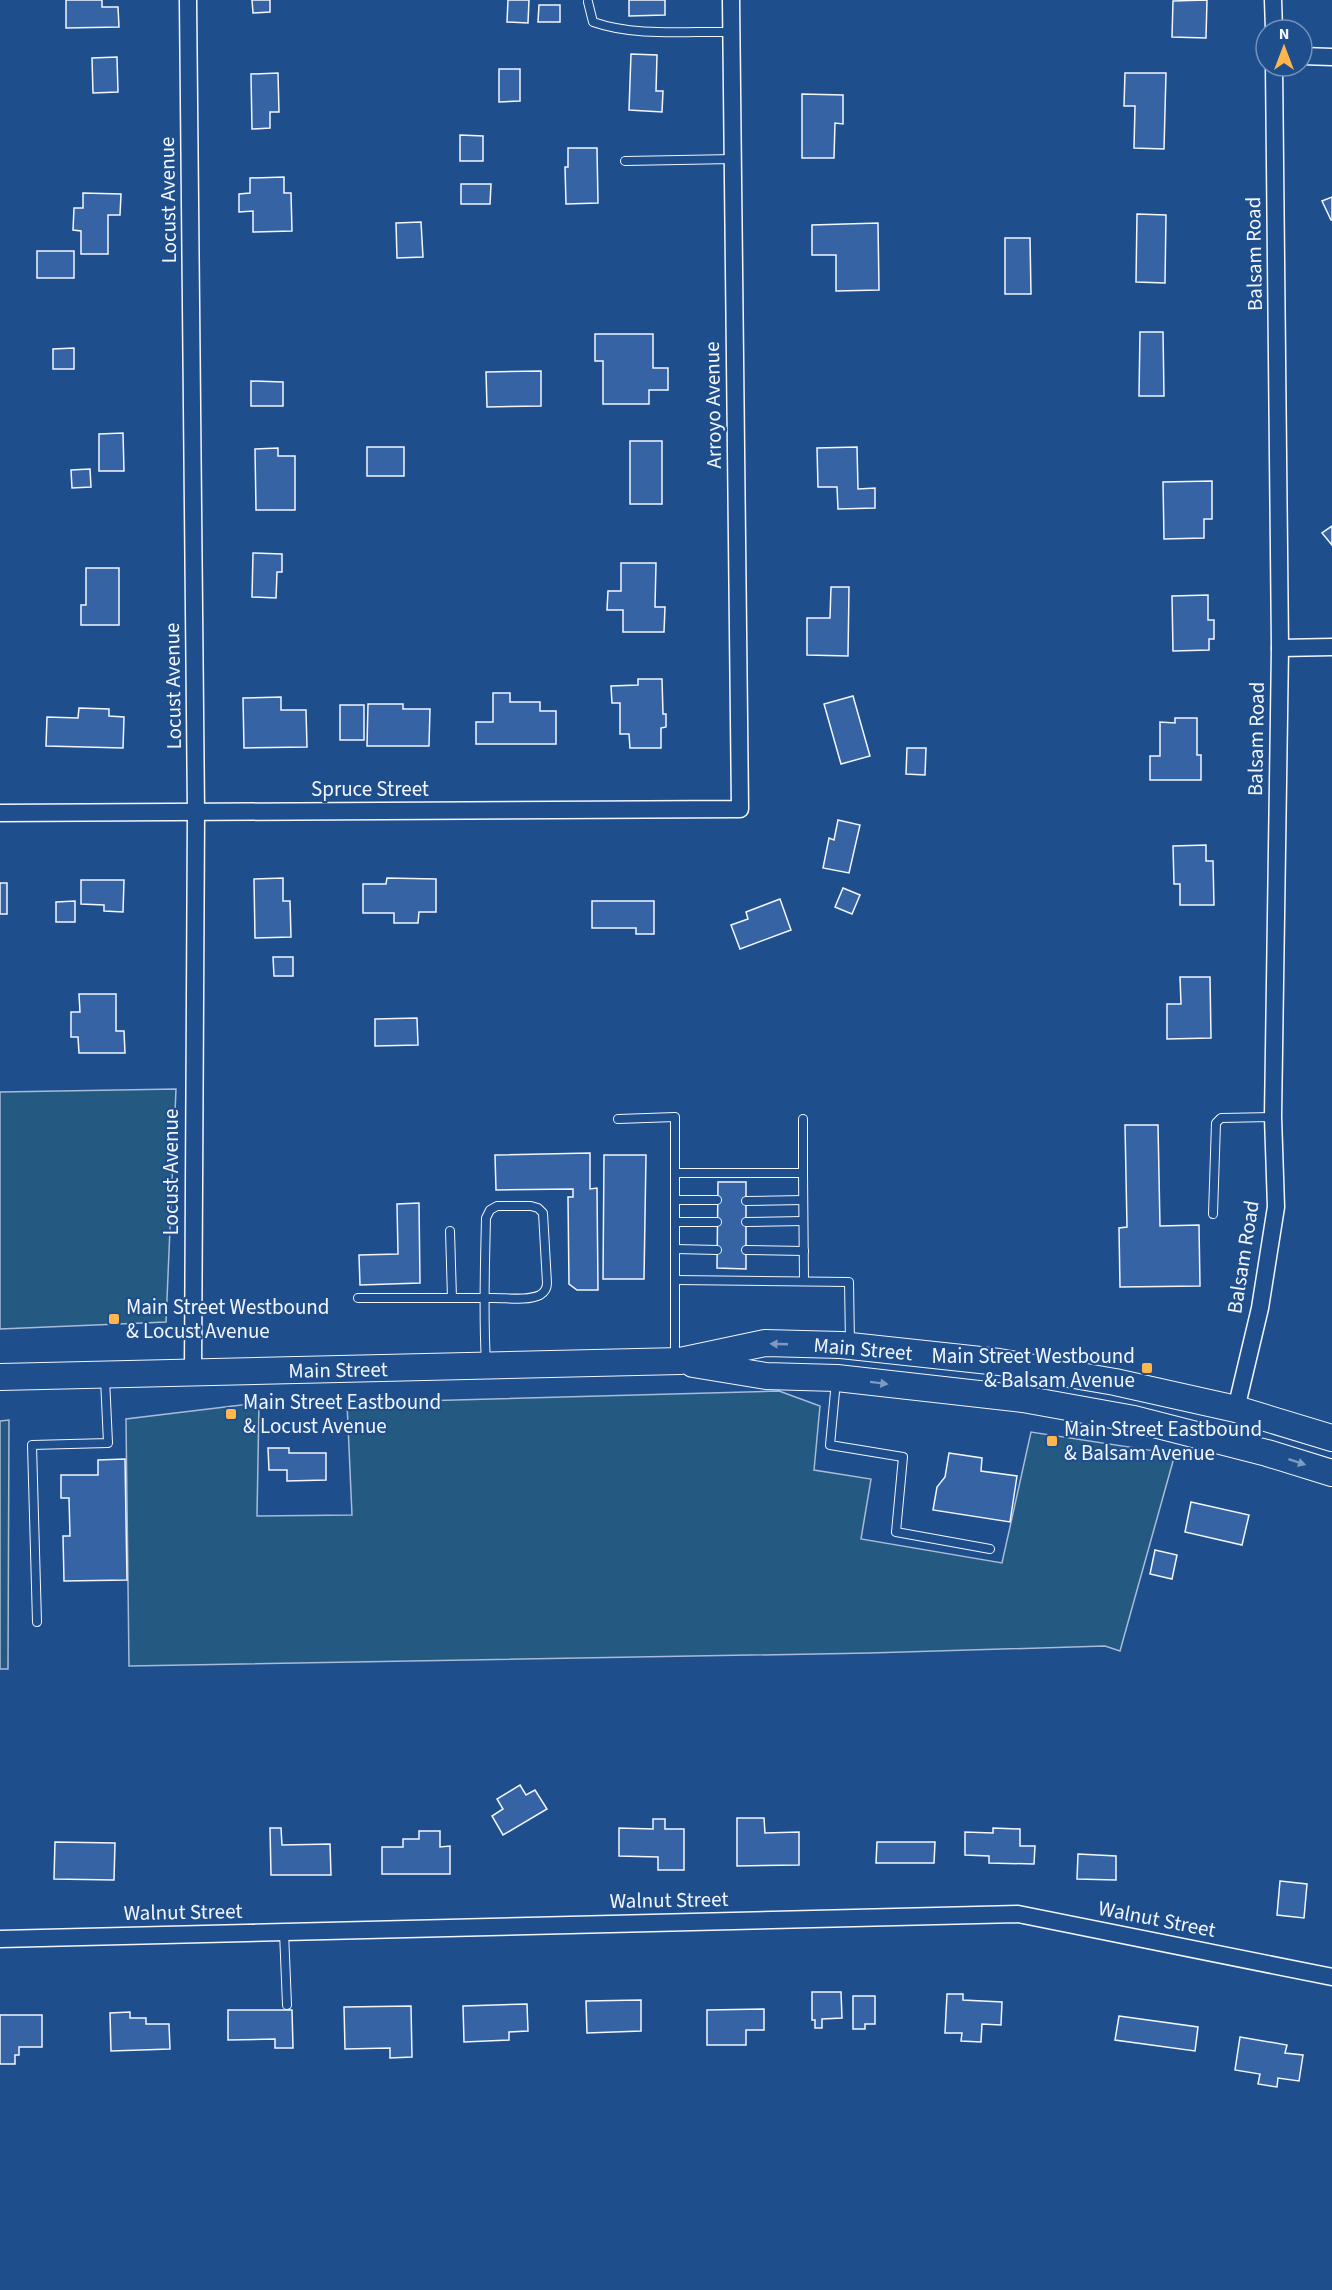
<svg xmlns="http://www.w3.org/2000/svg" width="1332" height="2290" font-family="'Source Sans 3',sans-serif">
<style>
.green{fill:#245a82;stroke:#a8bbd7;stroke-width:1.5}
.building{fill:#3563a3;stroke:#f2f6ff;stroke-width:1.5}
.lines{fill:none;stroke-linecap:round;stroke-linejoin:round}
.service-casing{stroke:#f2f6ff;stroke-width:10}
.minor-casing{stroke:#f2f6ff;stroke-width:19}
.primary-casing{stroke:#f2f6ff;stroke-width:28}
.service{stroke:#1f4e8c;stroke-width:8}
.minor{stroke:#1f4e8c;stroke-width:16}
.primary{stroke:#1f4e8c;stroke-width:26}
.oneway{fill:#7e9ac0}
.poi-dot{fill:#ffb74d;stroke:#1f4e8c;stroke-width:2}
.labels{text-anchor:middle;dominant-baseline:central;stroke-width:4.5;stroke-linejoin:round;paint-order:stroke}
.street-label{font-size:21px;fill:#f2f6ff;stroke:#1f4e8c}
.poi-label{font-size:21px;fill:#f2f6ff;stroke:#1f4e8c;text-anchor:start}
</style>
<rect width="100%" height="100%" fill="#1f4e8c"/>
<!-- green -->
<g class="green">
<polygon points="176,1089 166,1322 0,1329 0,1092"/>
<polygon points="779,1391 820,1406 814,1470 871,1479 861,1539 1002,1563 1031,1432 1175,1454 1120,1651 1105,1646 870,1653 129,1666 126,1419 259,1403 257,1516 352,1515 347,1403"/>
<polygon points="9,1420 8,1669 0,1669 0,1421"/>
</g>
<!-- building -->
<g class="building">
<polygon points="66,0 102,0 102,7 118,7 119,27 66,28"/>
<polygon points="252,0 270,0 270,12 253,13"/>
<polygon points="508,0 529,0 528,23 507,22"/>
<polygon points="629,0 665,0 665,15 629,16"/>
<polygon points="1207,0 1206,38 1172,37 1173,1"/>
<polygon points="539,5 560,5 560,22 538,22"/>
<polygon points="631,54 657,55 656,91 663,91 662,112 629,110"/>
<polygon points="117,57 118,92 93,93 92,58"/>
<polygon points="499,69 520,69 520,101 499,102"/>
<polygon points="278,73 279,112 270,112 270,128 252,129 251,74"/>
<polygon points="1125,73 1166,73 1164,149 1134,148 1135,106 1124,106"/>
<polygon points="802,94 843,95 843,124 835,123 834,158 802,158"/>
<polygon points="460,135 483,136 483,161 460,161"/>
<polygon points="568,148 597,148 598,203 566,204 565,167 568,167"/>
<polygon points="284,177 284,193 291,193 292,231 253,232 253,211 239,212 239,194 250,193 250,178"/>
<polygon points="461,184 491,184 490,204 461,204"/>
<polygon points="83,193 121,194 120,215 108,215 108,254 81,254 81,231 73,230 74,208 83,208"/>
<polygon points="1332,197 1332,220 1331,220 1322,201"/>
<polygon points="1137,214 1166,215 1165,283 1136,282"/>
<polygon points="421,222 423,257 397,258 396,223"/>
<polygon points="878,223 879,290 836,291 836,255 812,255 812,225"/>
<polygon points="1005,238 1030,238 1031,294 1005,294"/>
<rect x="37" y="251" width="37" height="27"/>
<polygon points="1140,332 1163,332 1164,396 1139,396"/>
<polygon points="595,334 653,334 653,368 668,368 668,390 649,390 649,404 603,404 603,361 595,361"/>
<polygon points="74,348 74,369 53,369 53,349"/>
<polygon points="541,371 541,406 487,407 486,372"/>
<polygon points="251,381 283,382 283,406 251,406"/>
<polygon points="123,433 124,471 99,471 99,434"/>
<rect x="630" y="441" width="32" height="63"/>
<rect x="367" y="447" width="37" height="29"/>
<polygon points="857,447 858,489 875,488 875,508 838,509 837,487 818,487 817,448"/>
<polygon points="278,448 278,456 295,456 295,510 256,510 255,449"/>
<polygon points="90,469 91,487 72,488 71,470"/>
<polygon points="1212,481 1212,519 1204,519 1204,538 1164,539 1163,482"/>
<polygon points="1332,526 1332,545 1322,533"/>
<polygon points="253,553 282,554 282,572 277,572 276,598 252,597"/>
<polygon points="621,563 656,563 655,607 665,607 664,632 623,632 623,610 607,610 608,591 621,591"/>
<polygon points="86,568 119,568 119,625 81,625 81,605 86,605"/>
<polygon points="831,587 849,587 848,656 807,655 807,618 830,618"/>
<polygon points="1208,595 1208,620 1214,620 1214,639 1209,639 1209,650 1173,651 1172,596"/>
<polygon points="638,679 662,679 663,714 666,714 666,727 661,728 661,748 630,748 629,734 620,734 620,703 612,703 611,686 638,685"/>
<polygon points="493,693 510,693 510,702 540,702 540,711 556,711 556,744 476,744 476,722 493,722"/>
<polygon points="853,696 870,756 841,764 824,704"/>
<polygon points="281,697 281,710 306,710 307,747 244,748 243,698"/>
<polygon points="368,704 403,704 403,709 430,709 429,746 367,746"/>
<rect x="340" y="705" width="24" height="35"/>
<polygon points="79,708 109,709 109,716 124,717 123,748 46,746 47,717 78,718"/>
<polygon points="1175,718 1197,718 1197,755 1201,755 1201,780 1150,780 1150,756 1160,756 1160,722 1175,723"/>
<polygon points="907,748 926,748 925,775 906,774"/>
<polygon points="838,820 860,825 849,873 823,868 829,838 834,840"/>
<polygon points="1206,845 1206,861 1213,861 1214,905 1180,905 1180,884 1174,884 1173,846"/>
<polygon points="283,878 283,901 290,901 291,937 255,938 254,879"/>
<polygon points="387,878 436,879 436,912 419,912 418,923 394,923 394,913 363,913 363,884 386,884"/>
<polygon points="81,880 124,880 123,912 104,911 104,905 81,904"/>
<rect x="0" y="883" width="7" height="31"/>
<polygon points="843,888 860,895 852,914 835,907"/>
<polygon points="780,899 791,930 740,949 731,925 748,919 746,912"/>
<polygon points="75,901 75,922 56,922 56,902"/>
<polygon points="592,901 654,901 654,934 636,934 636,928 592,928"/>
<polygon points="273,957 293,957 293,976 274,976"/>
<polygon points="1180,977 1210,977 1211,1038 1167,1039 1167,1004 1181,1004"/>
<polygon points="79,994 116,994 116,1031 124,1031 125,1053 79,1053 78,1037 71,1037 71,1012 80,1012"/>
<polygon points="417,1018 418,1045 375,1046 375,1019"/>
<polygon points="1125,1125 1158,1125 1160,1226 1199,1225 1200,1286 1120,1287 1119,1228 1127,1227"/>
<polygon points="590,1153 590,1189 597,1188 598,1290 577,1290 569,1284 568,1197 573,1197 573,1189 496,1190 495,1155"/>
<polygon points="604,1155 646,1155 644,1279 603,1279"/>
<polygon points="718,1182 746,1182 746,1269 717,1268"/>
<polygon points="419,1203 420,1283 360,1285 359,1255 398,1254 397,1204"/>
<polygon points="268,1448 289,1448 289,1453 326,1453 326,1480 287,1481 287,1470 269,1470"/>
<polygon points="949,1453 982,1458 981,1471 1017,1476 1010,1522 933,1510 937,1487 945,1477"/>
<polygon points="125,1459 127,1580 64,1581 63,1536 70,1536 69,1498 61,1498 61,1475 98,1475 98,1460"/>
<polygon points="1191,1502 1249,1515 1242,1545 1185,1532"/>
<polygon points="1155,1550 1177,1555 1172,1579 1150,1574"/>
<polygon points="520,1785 526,1795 535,1790 547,1809 503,1835 492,1816 503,1809 497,1799"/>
<polygon points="737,1818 764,1818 765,1833 799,1832 799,1865 737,1866"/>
<polygon points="653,1819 665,1819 665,1829 684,1829 684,1870 658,1870 658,1857 619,1856 619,1828 653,1829"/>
<polygon points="270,1828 281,1828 282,1845 330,1844 331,1875 271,1875"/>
<polygon points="993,1828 1020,1829 1020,1846 1035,1846 1034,1864 989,1863 989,1856 965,1855 965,1832 993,1833"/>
<polygon points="419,1831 440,1831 440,1847 450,1846 450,1874 382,1874 382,1847 403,1847 403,1839 419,1839"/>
<polygon points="55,1842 115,1843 114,1880 54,1879"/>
<polygon points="877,1842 935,1842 934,1863 876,1863"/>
<polygon points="1078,1854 1116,1856 1116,1880 1077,1879"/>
<polygon points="1280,1881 1307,1884 1304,1918 1277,1915"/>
<polygon points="812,1992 841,1992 842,2018 822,2019 822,2028 815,2028 815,2020 812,2020"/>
<polygon points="947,1994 963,1994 963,2000 1002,2002 1001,2025 982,2024 981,2042 961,2041 962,2033 945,2033"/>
<polygon points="853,1996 875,1996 875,2024 865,2024 865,2029 853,2029"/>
<polygon points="641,2000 641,2031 587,2033 586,2001"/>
<polygon points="527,2004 528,2031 509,2032 509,2040 464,2042 463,2006"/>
<polygon points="411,2006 412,2057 390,2058 390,2048 345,2049 344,2007"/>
<polygon points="764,2009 764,2030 746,2030 746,2045 707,2045 707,2010"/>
<polygon points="228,2010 292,2010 293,2048 275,2048 275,2039 228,2040"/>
<polygon points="130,2012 130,2018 146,2018 146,2024 169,2024 170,2049 111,2051 110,2013"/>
<polygon points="0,2015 42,2015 42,2047 19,2047 19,2055 15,2055 15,2064 0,2064"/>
<polygon points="1119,2016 1198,2027 1195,2051 1115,2040"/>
<polygon points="1240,2037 1287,2045 1285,2053 1303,2055 1299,2081 1278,2078 1277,2087 1258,2084 1260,2074 1235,2070"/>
</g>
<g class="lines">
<defs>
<g id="service">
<path d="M588 2 593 22C636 37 686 31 732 32"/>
<polyline points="625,161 733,159"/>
<polyline points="618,1119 675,1117 675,1358"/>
<polyline points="676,1173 803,1173 804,1281"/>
<polyline points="803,1173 803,1119"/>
<polyline points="676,1200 717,1200"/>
<polyline points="746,1201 803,1200"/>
<polyline points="1213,1214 1216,1123 1221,1118 1273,1117"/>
<polyline points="676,1222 717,1222"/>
<polyline points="746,1222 803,1221"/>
<polyline points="450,1231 452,1298"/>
<polyline points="676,1249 717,1250"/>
<polyline points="746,1250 804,1251"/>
<polyline points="676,1280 849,1282 850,1343"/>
<path d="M358 1298C404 1298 449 1298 494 1298 508 1298 528 1301 540 1295 545 1292 547 1288 547 1283L543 1213 538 1208 531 1206H497L490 1210 486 1218C485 1266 483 1314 486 1362"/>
<polyline points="836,1381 830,1445 903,1457 896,1532 990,1549"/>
<polyline points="37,1622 32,1445 108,1443 105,1379"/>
<polyline points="284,1932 287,2005"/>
</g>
<g id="minor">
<polyline points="188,0 196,813 193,1372"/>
<polyline points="1273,0 1274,30"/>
<polyline points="1302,56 1332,57"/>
<polyline points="1280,648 1332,647"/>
<polyline points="0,813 740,809 731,0"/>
<polyline points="1236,1409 1260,1308 1276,1207 1273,1117 1280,648 1274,66"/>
<polyline points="0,1939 1018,1914 1332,1977"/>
</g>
<g id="primary">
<polyline points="693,1364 766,1376 837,1378 1023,1399 1134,1419 1267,1453 1332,1473"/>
<polyline points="0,1377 680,1361 765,1343 841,1345 999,1362 1115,1382 1236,1409 1332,1438"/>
</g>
</defs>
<!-- service casing -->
<use href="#service" class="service-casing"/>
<!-- minor casing -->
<use href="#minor" class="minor-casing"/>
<!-- primary casing -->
<use href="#primary" class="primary-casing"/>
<!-- service -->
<use href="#service" class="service"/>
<!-- minor -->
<use href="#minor" class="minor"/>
<!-- primary -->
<use href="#primary" class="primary"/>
</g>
<!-- one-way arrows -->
<defs><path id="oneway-solid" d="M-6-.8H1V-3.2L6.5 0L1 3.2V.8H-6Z" transform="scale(1.5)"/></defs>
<g class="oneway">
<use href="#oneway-solid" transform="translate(779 1344) rotate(-178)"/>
<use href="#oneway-solid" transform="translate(879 1383) rotate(7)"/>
<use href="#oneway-solid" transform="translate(1297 1462) rotate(18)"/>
</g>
<!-- markers -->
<g class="poi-dot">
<rect x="108" y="1313" width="12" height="12" rx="3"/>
<rect x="1141" y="1362" width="12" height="12" rx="3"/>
<rect x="225" y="1408" width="12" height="12" rx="3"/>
<rect x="1046" y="1435" width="12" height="12" rx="3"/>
</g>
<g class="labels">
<!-- street labels -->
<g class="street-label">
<text transform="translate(168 200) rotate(-91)">Locust Avenue</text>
<text transform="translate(1254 254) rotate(-91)">Balsam Road</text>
<text transform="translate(713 405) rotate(-91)">Arroyo Avenue</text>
<text transform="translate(173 686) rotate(-91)">Locust Avenue</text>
<text transform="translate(1256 739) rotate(-89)">Balsam Road</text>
<text x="370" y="789">Spruce Street</text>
<text transform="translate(171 1172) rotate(-90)">Locust Avenue</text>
<text transform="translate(1243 1257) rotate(-81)">Balsam Road</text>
<text transform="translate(863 1349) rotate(5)">Main Street</text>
<text transform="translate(338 1370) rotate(-1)">Main Street</text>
<text transform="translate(669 1900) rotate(-1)">Walnut Street</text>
<text transform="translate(183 1912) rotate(-1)">Walnut Street</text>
<text transform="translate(1157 1919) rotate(11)">Walnut Street</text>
</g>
<!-- poi labels -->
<g class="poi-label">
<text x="126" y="1307">Main Street Westbound<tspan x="126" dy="24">&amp; Locust Avenue</tspan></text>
<text x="1135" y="1356" text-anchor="end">Main Street Westbound<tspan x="1135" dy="24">&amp; Balsam Avenue</tspan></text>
<text x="243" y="1402">Main Street Eastbound<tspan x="243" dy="24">&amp; Locust Avenue</tspan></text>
<text x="1064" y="1429">Main Street Eastbound<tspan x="1064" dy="24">&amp; Balsam Avenue</tspan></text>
</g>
</g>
<!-- north arrow -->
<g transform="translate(1284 48)"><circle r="28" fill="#1f4e8c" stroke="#7391ba" stroke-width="1.5"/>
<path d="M0-4.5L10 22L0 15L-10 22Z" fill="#ffb74d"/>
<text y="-9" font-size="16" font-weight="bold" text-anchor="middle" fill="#f2f6ff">N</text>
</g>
</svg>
